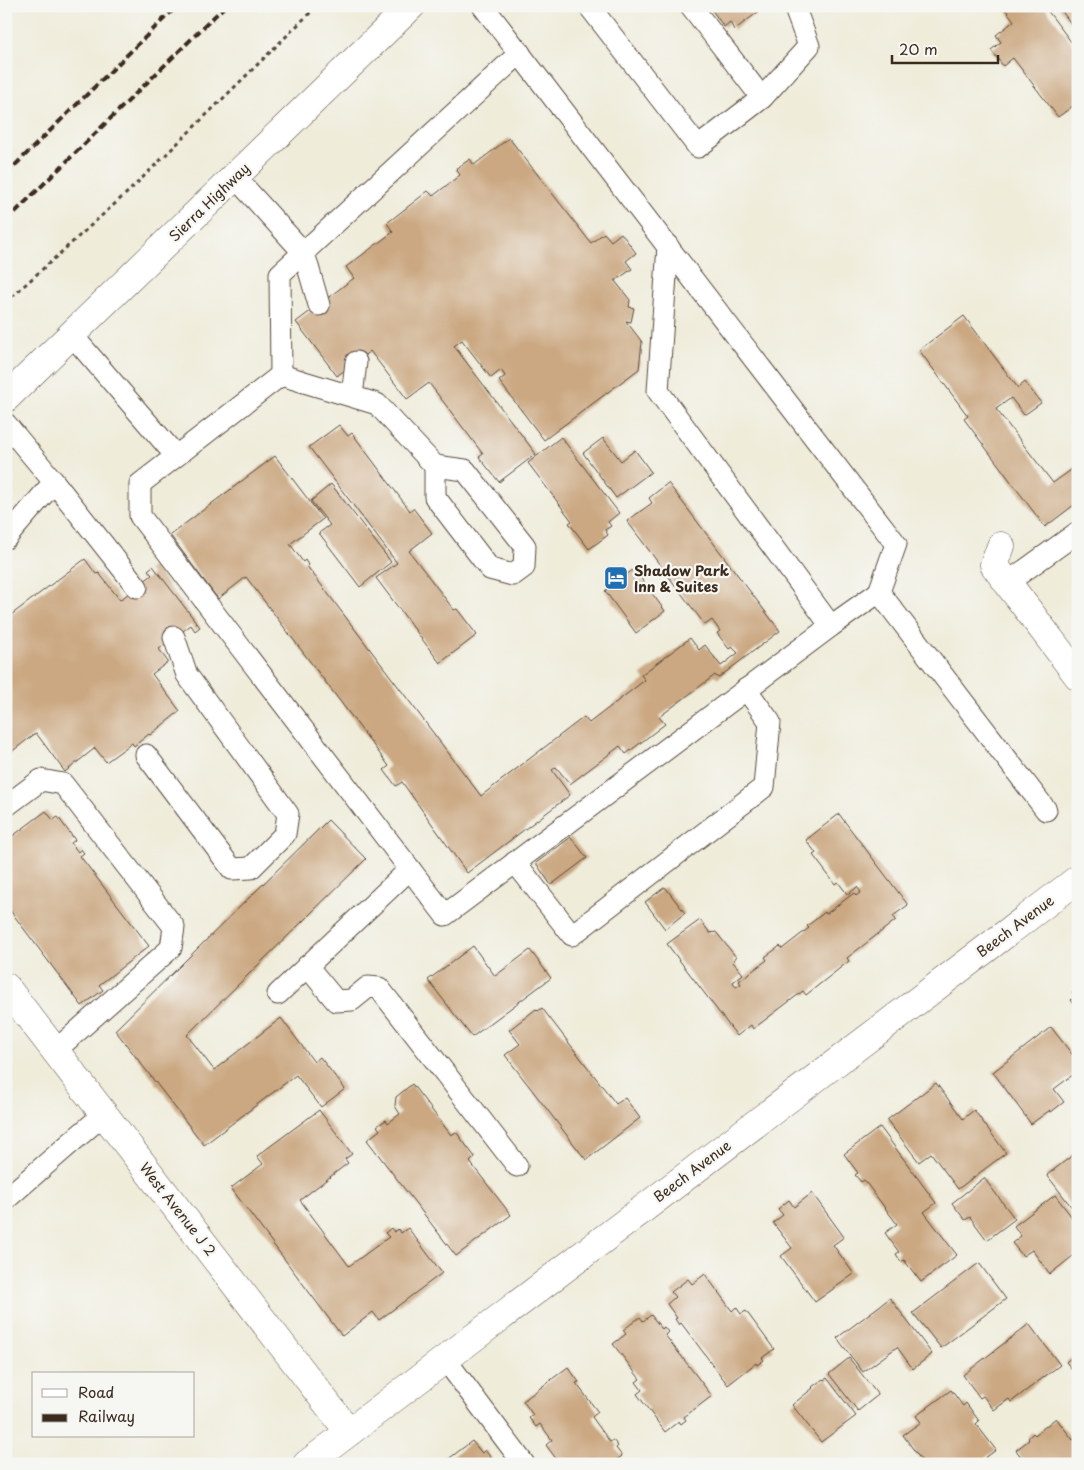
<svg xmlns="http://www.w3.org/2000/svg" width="1084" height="1470" font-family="'Playpen Sans',sans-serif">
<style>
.building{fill:#cba882}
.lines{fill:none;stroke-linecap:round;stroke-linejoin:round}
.service-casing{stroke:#56473a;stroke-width:23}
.minor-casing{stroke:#56473a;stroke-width:29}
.primary-casing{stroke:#56473a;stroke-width:29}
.path{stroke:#56473a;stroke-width:3;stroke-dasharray:4 4;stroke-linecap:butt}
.service{stroke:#fff;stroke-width:21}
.minor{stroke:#fff;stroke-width:28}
.primary{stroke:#fff;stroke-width:28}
.rail{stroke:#3b2a1e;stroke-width:4;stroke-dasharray:8 4;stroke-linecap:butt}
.labels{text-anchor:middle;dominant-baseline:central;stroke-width:4.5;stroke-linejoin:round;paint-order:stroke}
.street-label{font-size:14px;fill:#3b2a1e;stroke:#f6f6f2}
.poi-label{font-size:14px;font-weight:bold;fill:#3b2a1e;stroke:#f6f6f2;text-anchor:start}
</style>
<rect width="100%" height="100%" fill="#f6f6f2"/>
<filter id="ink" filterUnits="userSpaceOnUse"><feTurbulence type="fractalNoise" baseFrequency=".02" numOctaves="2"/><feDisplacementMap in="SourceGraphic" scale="10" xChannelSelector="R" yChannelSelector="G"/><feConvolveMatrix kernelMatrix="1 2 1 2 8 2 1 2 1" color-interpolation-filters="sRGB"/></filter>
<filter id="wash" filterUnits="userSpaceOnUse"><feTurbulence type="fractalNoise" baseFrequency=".0096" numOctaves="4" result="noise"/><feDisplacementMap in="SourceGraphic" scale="20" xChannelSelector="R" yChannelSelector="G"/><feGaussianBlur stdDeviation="1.12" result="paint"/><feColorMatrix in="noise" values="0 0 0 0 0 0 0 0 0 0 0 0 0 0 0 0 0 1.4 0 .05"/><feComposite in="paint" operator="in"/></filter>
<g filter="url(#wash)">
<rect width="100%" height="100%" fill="#efecda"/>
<g id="blocks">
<!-- building -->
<g class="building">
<polygon points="709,6 766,6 734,30 730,22 724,27"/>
<polygon points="1003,6 1044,6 1078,51 1078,104 1077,103 1058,117 1013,58 1003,66 991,50 1001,42 996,35 1014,21"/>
<polygon points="1058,6 1078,6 1078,33"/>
<polygon points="509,138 591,243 604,233 611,241 621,233 636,253 626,261 632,269 615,281 630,300 629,307 634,308 631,322 626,321 642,342 639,369 544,440 499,381 505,376 501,370 491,378 462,340 454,346 536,454 499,482 479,457 483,454 429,383 407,399 370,351 337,376 296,322 354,278 346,267 393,232 387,223 428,191 433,196 460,175 456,169 470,159 474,165"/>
<polygon points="964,316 1018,388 1025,382 1041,403 1024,415 1011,398 996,409 1053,483 1078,465 1078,502 1045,527 964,419 968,416 919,350"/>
<polygon points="339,425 348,436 352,433 410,511 413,508 432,533 409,551 454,610 457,609 477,635 440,663 376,578 397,563 309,447"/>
<polygon points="561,437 619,513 608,522 611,526 605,530 608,535 589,549 569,523 572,521 528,463"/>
<polygon points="603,438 621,461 635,450 651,472 616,498 583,453"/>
<polygon points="275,456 323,519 290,544 303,562 305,560 308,565 307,566 481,796 584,717 589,723 645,680 641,675 690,638 699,650 705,645 721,666 738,653 732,647 729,649 717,633 720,631 712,620 705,625 627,521 652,503 649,498 668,483 780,631 718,678 715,675 659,717 665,724 626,754 620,746 570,784 556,767 552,770 570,795 467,873 402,782 396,786 384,770 389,766 246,577 218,599 170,535"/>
<polygon points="331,484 391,562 360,587 319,533 330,525 311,501"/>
<polygon points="85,559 96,574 99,573 120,600 152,575 148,570 153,566 200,627 195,631 191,625 159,649 168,662 152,674 180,711 150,735 149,734 134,746 132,743 106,762 95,748 65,772 36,733 6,756 6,642 8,641 6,638 6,621 12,616 11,615"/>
<polygon points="634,569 665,611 636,633 605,591"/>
<polygon points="46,811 53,820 58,817 75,840 71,843 78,852 81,849 84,853 80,856 149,946 99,985 103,990 82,1006 6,905 6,841"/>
<polygon points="839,814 908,905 893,916 896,920 847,958 849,961 806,995 803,991 753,1029 751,1025 737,1036 667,944 700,920 710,933 716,932 736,957 733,962 743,974 733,982 736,987 741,984 739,981 767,960 765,957 780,946 782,949 809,928 807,926 825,912 826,914 854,893 856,896 861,892 857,887 848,895 838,882 835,884 813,855 816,853 806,840"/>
<polygon points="328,820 366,859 187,1035 214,1070 281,1018 314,1062 320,1057 345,1089 321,1107 296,1075 204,1145 115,1030"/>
<polygon points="571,837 587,858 551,885 536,863"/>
<polygon points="665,887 685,913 665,929 645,902"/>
<polygon points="473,946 495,976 530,950 551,978 472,1037 428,980"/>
<polygon points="1078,988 1078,1009 1071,1000 1076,996 1072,992"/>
<polygon points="542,1008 616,1104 625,1098 640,1118 586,1160 505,1055 520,1044 509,1030 536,1009 538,1011"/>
<polygon points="1051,1027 1078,1062 1078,1071 1054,1089 1064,1102 1051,1112 1050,1110 1031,1124 993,1072"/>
<polygon points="936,1083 963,1119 974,1110 1006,1153 958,1189 931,1153 919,1162 887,1120"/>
<polygon points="412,1084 451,1135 456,1132 475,1157 470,1162 511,1215 456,1256 367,1140 380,1130 377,1126 386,1120 388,1123 400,1114 395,1106 396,1097"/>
<polygon points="319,1110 352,1154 345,1159 348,1163 300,1200 349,1266 389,1237 385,1233 391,1228 394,1232 398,1229 401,1233 408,1228 442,1273 379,1320 373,1312 342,1336 231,1188 263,1164 257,1156"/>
<polygon points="880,1127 936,1203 924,1212 957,1255 921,1282 904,1260 901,1262 896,1254 899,1252 885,1233 897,1224 864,1180 861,1182 855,1175 858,1173 844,1154"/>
<polygon points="1078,1151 1078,1205 1073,1209 1047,1175"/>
<polygon points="984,1178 1015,1219 987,1240 970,1217 965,1220 952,1203"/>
<polygon points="812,1193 844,1237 833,1245 854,1274 815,1302 781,1256 792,1248 773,1223 783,1215 778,1209 789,1200 794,1207"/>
<polygon points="1055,1195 1078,1225 1078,1252 1050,1274 1032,1250 1023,1256 1012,1243 1021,1236 1014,1226"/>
<polygon points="979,1263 1006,1299 941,1348 913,1313"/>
<polygon points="705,1274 732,1311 736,1307 741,1314 746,1311 774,1349 762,1358 764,1360 757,1365 756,1363 728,1385 681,1323 679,1325 675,1319 677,1318 667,1304 675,1297 671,1292 688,1279 692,1284"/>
<polygon points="890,1298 932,1354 913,1369 897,1347 863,1372 837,1338"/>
<polygon points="651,1315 662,1329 664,1327 668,1332 665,1335 712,1396 684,1417 686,1420 681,1424 679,1421 665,1432 637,1394 642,1390 636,1382 640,1379 613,1344 626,1334 623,1330 640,1317 643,1321"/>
<polygon points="1029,1324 1060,1365 1011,1402 1009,1399 994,1410 983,1396 980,1398 963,1375"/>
<polygon points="1078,1352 1078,1377 1066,1362"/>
<polygon points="849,1358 878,1395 858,1411 829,1374"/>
<polygon points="568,1367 579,1382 576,1383 598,1412 592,1417 610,1442 613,1440 618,1446 616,1448 622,1456 611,1464 560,1464 546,1445 552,1440 540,1424 536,1427 529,1418 533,1415 523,1401"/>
<polygon points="827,1378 856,1416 821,1442 792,1405 813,1388 812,1387 823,1379 824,1380"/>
<polygon points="951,1390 963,1406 966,1403 979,1421 976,1424 996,1450 985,1458 989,1464 924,1464 903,1435 921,1422 916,1416"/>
<polygon points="1056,1418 1073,1440 1078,1437 1078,1464 1026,1464 1016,1450 1029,1440 1028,1438 1033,1433 1035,1435"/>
<polygon points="472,1441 482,1453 485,1450 492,1459 488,1462 489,1464 442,1464"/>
</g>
</g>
</g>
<g filter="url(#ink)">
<use href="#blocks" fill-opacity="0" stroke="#56473a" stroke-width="1"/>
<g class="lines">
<defs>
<g id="service">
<polyline points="483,6 896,544 879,592 1046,810"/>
<polyline points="589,6 698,147 762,98 691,6"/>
<polyline points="762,98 809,46 794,6"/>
<polyline points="235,177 304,253 319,305"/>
<polyline points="668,246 658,391 831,626"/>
<polyline points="72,335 176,456"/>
<polyline points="281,375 280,274 520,53"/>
<polyline points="352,396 356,362"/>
<polyline points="6,424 54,482 6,538"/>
<polyline points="435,466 465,470 525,546 524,567 513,575 490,569 435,497 435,466 377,404 281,375 140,484 140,516 445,915 831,626 879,592"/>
<polyline points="54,482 137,587"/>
<polyline points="1007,583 1078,532"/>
<polyline points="146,755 232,869 251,868 285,834 288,814 187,675 174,637"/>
<polyline points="6,806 41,780 63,784 174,927 171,948 55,1051"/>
<polyline points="515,862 572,935 764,787 770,722 746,689"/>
<polyline points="307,966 336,1001 352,1000 368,987 379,988 517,1166"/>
<polyline points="278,994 410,869"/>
<polyline points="6,1199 104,1114"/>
<polyline points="445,1359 524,1464"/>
</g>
<g id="minor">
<polyline points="1001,546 994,565 1078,676"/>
<polyline points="6,987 349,1432"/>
<polyline points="307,1464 1078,879"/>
</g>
<polyline id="primary" points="6,398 411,6"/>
</defs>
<!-- service casing -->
<use href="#service" class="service-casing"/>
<!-- minor casing -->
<use href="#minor" class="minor-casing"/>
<!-- primary casing -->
<use href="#primary" class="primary-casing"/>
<!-- path -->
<polyline class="path" points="6,302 129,191 317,6"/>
<!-- service -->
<use href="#service" class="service"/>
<!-- minor -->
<use href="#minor" class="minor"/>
<!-- primary -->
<use href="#primary" class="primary"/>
<!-- rail -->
<g class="rail">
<polyline points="6,174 177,6"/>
<polyline points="6,221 225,6"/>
</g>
</g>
</g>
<!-- icons -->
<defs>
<symbol id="hotel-square" viewBox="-11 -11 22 22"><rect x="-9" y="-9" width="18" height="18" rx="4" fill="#1f6fb2" stroke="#f6f6f2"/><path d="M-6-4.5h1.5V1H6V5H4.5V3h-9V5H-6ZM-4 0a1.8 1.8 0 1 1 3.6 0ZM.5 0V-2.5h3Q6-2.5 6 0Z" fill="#fff"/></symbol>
</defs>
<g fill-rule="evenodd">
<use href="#hotel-square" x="602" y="564" width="28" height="28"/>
</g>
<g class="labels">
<!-- street labels -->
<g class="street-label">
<text transform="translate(209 202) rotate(-44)">Sierra Highway</text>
<text transform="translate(1015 926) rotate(-37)">Beech Avenue</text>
<text transform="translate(692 1171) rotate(-37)">Beech Avenue</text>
<text transform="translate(178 1209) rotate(52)">West Avenue J 2</text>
</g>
<!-- poi labels -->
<g class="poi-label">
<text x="634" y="570">Shadow Park<tspan x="634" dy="16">Inn &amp; Suites</tspan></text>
</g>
</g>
<!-- margin -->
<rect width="1084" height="1470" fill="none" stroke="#f6f6f2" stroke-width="25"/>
<!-- legend -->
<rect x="32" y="1372" width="162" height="65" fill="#f6f6f2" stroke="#aba49d"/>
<rect x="42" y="1389" width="25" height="8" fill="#ffffff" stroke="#aba49d"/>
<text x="78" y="1398" font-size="15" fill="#3b2a1e">Road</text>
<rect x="42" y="1414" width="25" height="8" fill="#3b2a1e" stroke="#aba49d"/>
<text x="78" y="1422" font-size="15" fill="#3b2a1e">Railway</text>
<!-- scale -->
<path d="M892 55v8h106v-8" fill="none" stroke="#3b2a1e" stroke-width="2.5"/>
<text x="899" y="55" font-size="15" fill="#3b2a1e" stroke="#f6f6f2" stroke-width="4" paint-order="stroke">20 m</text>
</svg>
